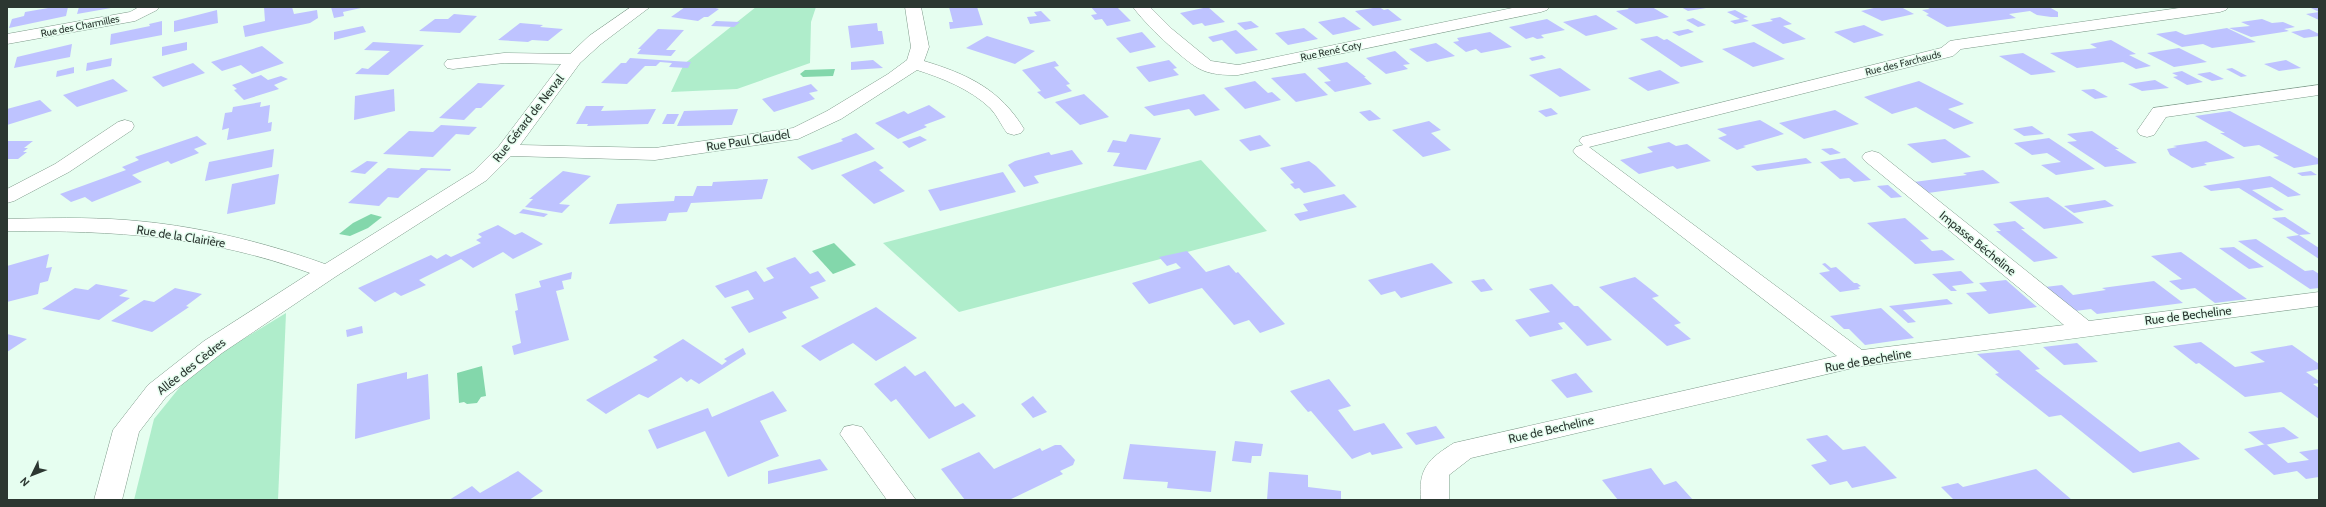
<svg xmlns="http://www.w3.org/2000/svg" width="2326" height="507" font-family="Cabin,sans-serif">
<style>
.green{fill:#afedcb}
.water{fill:#83d7ab}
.building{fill:#bec3ff}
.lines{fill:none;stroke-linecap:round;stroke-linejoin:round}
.minor-casing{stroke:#7e9a8a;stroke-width:1}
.minor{fill:#fff;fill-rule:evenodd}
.labels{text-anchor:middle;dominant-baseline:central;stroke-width:3;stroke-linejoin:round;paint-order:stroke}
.far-street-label{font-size:10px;fill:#2c3731;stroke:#e6fef0}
.street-label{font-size:12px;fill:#2c3731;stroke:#e6fef0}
</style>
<rect width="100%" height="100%" fill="#e6fef0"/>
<!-- green -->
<g class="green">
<polygon points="756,7 816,7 811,22 810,63 737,89 671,92 684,64"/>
<polygon points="1201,160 1267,231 959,312 883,243"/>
<polygon points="286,313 278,500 134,500 154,419 184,382 215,356"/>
</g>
<!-- water -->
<g class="water">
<polygon points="835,69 833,76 803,77 800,74 805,70"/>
<polygon points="371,214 382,217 368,228 350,236 339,234 353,223"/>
<polygon points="834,243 856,265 833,274 812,251"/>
<polygon points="482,366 486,396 481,397 477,403 467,404 464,402 459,403 457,373"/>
</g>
<!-- building -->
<g class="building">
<polygon points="54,7 68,7 66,16 9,28 12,19 24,16 25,12"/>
<polygon points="79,7 111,7 111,8 77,14"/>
<polygon points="264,7 292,7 294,14 317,10 318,18 310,23 245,37 243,26 265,21"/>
<polygon points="331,7 361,7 361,8 343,12 344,16 334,18"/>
<polygon points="685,7 712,7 719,9 708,17 704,17 698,21 671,17"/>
<polygon points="949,7 977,7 983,25 950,29 949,22 953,22"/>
<polygon points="1091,7 1117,7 1131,21 1107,26 1102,19 1095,20 1091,15 1097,14"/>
<polygon points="1208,7 1225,22 1205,26 1202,23 1193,25 1180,13"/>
<polygon points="1379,7 1384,10 1388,9 1402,20 1373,26 1355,11"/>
<polygon points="1626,7 1652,7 1669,17 1636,24 1616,11 1629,9"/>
<polygon points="1681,7 1706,7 1706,8 1688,11"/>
<polygon points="1878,7 1901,7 1914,14 1882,21 1861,11"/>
<polygon points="1926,7 2049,7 2058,12 2058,17 2051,17 2037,15 2030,11 2009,14 2016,18 1947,27 1926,15 1929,14 1922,10 1930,9"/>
<polygon points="2319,7 2319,20 2306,14 2319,12 2311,8"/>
<polygon points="217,10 218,23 174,32 174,21"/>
<polygon points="1735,10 1748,17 1743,18 1749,21 1735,24 1730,21 1740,19 1727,12"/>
<polygon points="1041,11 1051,21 1030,24 1027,17 1037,16 1034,12"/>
<polygon points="454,14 477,16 460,33 419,31 435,19 448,19"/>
<polygon points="1596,15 1618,29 1586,36 1563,22"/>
<polygon points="1344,17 1361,29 1333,35 1318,22"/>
<polygon points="1780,17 1792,24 1783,26 1806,39 1783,44 1751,25 1773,21 1770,19"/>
<polygon points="1693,18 1706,25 1698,27 1686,20"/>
<polygon points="1547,19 1565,30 1541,35 1544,38 1537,39 1533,37 1526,39 1509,27"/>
<polygon points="2262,19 2272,23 2283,22 2295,27 2284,29 2289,31 2251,37 2229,28 2250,26 2241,22"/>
<polygon points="162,21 162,35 110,45 111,34 150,26 149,24"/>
<polygon points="716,21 740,22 734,27 711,26"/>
<polygon points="1251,21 1259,27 1245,30 1237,23"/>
<polygon points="520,23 543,25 540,27 563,29 548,41 532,40 528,42 498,40"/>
<polygon points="877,23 878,31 882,31 884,44 851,48 848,26"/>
<polygon points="1864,25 1884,35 1854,43 1834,32"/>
<polygon points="363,26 366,32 334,40 334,32"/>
<polygon points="1304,28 1318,39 1288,45 1275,33"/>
<polygon points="2227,28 2256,42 2212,48 2203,44 2182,47 2156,34 2176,31 2185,35"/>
<polygon points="658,29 684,30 666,50 676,50 671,56 637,54 641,49 638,49"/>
<polygon points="1688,29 1694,32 1679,36 1672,32"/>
<polygon points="2309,29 2319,34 2319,36 2304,38 2291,32"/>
<polygon points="1236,30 1258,50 1236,54 1222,40 1213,42 1208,37"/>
<polygon points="1142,32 1156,47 1130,53 1116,38"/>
<polygon points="1490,32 1512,47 1481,53 1476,49 1466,52 1453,42 1459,41 1457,38"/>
<polygon points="987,36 1035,51 1015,64 966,48"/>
<polygon points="1657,36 1664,40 1667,39 1704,62 1681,67 1640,39"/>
<polygon points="2111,40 2136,54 2129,55 2151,66 2136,69 2123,62 2077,68 2050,53 2097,48 2090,44"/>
<polygon points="187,42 187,50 162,56 162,47"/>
<polygon points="373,42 424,45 388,75 355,74 362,68 368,69 390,51 364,50"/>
<polygon points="1754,42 1785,59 1753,67 1722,49"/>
<polygon points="1436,43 1455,56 1427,62 1409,49"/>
<polygon points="72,44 70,57 14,68 17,57"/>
<polygon points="262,46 284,63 252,74 241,65 222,71 211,62"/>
<polygon points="2179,48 2207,62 2174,67 2147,53"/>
<polygon points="1395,51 1410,64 1403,65 1408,69 1386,74 1366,58"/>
<polygon points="2023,53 2046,66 2056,72 2031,75 1999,56"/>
<polygon points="1542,55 1546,58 1532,61 1529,58"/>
<polygon points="112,58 111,66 86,71 87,63"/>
<polygon points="630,58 674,61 691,62 688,68 669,67 672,63 660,62 656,66 645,66 627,84 601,83 621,63 626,63"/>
<polygon points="873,60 883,68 851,70 851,62"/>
<polygon points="1169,60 1177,68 1173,69 1179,75 1149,82 1136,67"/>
<polygon points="2286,60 2301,68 2279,71 2264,64"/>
<polygon points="1055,61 1059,66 1054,67 1070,84 1066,85 1072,91 1045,99 1037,92 1041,91 1022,70"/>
<polygon points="1347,62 1366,77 1364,77 1372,84 1335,92 1324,82 1331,81 1317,68"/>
<polygon points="193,63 205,73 163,87 152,77"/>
<polygon points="74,67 74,73 56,77 57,71"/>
<polygon points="1560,68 1591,90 1560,97 1529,75"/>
<polygon points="2232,68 2247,76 2241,77 2226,69"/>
<polygon points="1660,70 1680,83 1648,91 1628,78"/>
<polygon points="2182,71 2203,82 2187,85 2173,77 2178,76 2172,73"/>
<polygon points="2210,72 2224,79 2212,81 2197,74"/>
<polygon points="1305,73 1328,95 1296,102 1271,78"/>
<polygon points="261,75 268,80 281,76 288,79 274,85 279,89 244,100 234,90 237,89 232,85"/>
<polygon points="113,79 128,91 77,107 63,95"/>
<polygon points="2155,80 2169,88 2142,91 2128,84"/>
<polygon points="1255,81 1268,93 1272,92 1281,100 1245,109 1224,88"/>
<polygon points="1919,81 1964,104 1948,109 1974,123 1954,129 1916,107 1892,114 1864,97"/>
<polygon points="478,83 505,85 481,108 476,108 464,120 439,118"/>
<polygon points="811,84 818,91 809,93 815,99 774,112 762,99"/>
<polygon points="394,89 395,111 354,120 355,96"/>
<polygon points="2094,89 2108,97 2095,99 2081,90"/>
<polygon points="1084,94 1109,117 1080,125 1055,102"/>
<polygon points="1204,94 1220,110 1195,116 1189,109 1154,116 1144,107"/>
<polygon points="40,100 52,111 7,125 7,109"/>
<polygon points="261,102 260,107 270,105 268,123 272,122 271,131 227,140 229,128 222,130 225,113 232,112 233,107"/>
<polygon points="929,105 946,117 924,125 927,127 898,139 875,123 904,111 908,114"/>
<polygon points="586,106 604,106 601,111 656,109 648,124 587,126 588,124 576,124"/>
<polygon points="1551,108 1558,114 1546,117 1538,111"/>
<polygon points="738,109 732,125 677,126 684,111"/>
<polygon points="1370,110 1381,119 1369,121 1359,112"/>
<polygon points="1835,110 1859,124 1804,139 1779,123"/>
<polygon points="2230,111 2319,159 2319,164 2294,168 2273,157 2279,156 2259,145 2244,147 2220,133 2225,133 2195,116"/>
<polygon points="667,114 679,114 674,124 662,124"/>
<polygon points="1760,120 1784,134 1743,146 1746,147 1737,150 1718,138 1727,135 1717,129"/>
<polygon points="1429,121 1441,130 1431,133 1451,150 1423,157 1392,130"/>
<polygon points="441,125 477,127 469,135 456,134 433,157 383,154 409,131 433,132"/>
<polygon points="2032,126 2044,134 2024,136 2013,129"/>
<polygon points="2092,131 2119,149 2115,149 2137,163 2105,167 2067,142 2077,141 2067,134"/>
<polygon points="856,133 875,149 812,170 797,157 843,141 841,139"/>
<polygon points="1130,134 1161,138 1146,170 1113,166 1120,153 1107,152 1113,140 1126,142"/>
<polygon points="1260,135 1271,146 1250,151 1239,140"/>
<polygon points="197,136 207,144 194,149 199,153 171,164 168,161 132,175 142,182 92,202 85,197 71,202 60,194 126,170 122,167 139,160 135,157"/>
<polygon points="920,136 927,140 909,148 902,142"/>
<polygon points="2049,138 2067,150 2095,169 2056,175 2041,165 2061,162 2047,153 2032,155 2014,143"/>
<polygon points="1945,139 1971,157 1932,163 1907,144"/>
<polygon points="7,141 33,141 24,148 28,148 23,152 27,152 18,159 7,159"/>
<polygon points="2206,141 2235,158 2204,163 2207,165 2192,168 2170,155 2167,149 2177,147 2173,146"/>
<polygon points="1669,142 1676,146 1687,144 1711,161 1677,169 1673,166 1639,174 1620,160 1653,152 1647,147"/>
<polygon points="1832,148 1841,153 1830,155 1821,149"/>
<polygon points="274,149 272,167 205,181 209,162"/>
<polygon points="1072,150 1083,164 1034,176 1039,183 1024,187 1008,165 1015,161 1049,152 1051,155"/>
<polygon points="1806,158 1812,163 1757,171 1751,166"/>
<polygon points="1845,158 1871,180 1854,182 1849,178 1840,179 1820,162"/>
<polygon points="367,161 378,162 365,174 350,172"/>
<polygon points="875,161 884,168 879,170 905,191 874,204 841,175"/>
<polygon points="1309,161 1316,166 1336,186 1304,193 1299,188 1295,189 1290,184 1294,183 1280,168"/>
<polygon points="388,168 419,170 421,168 451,169 450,171 428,170 398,198 388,197 379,206 348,203"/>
<polygon points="1983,170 2000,183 1928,193 1914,182 1967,175 1963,173"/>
<polygon points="563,171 591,176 559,204 570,205 562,213 525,207 533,199 529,199"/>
<polygon points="2311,171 2317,175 2302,176 2297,173"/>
<polygon points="1003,172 1016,192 940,211 928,190"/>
<polygon points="279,174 275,204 227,214 232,184"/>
<polygon points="2270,176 2301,195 2288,197 2272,187 2252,190 2284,210 2276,211 2239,188 2211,191 2203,186"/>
<polygon points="768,179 762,199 691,203 687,212 669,213 666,221 609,224 617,204 674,201 675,196 693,196 697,186 712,186 713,182"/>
<polygon points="1888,185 1902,197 1891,198 1877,186"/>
<polygon points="1344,194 1357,207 1300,221 1294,214 1308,211 1303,204"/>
<polygon points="2048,197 2061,206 2084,223 2044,229 2009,202"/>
<polygon points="2105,200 2114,206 2074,213 2064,206"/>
<polygon points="523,209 548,214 544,217 519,213"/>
<polygon points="2285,217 2311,234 2299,235 2272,218"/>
<polygon points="1905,218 1929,239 1920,240 1932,251 1942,250 1955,260 1915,264 1867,223"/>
<polygon points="2015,221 2025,229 2021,229 2058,258 2034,262 1996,231 2001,231 1993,224"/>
<polygon points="498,225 515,235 522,232 543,244 513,259 503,252 473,268 461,259 419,280 426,285 401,296 395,292 375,302 358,288 431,255 437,259 446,254 451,257 481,243 476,240 482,237 478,234"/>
<polygon points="2299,235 2319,248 2319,259 2286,237"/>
<polygon points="2256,239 2305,271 2313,270 2319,274 2319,288 2310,289 2238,241"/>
<polygon points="2234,247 2264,267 2249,269 2219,248"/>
<polygon points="1187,251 1206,272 1229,265 1236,273 1238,272 1285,324 1260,333 1249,320 1234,325 1202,288 1149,304 1132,283 1181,268 1176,263 1167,266 1159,257"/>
<polygon points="2181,252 2188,257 2247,299 2215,303 2195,288 2181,290 2169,281 2182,279 2151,256"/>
<polygon points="49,254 46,268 52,267 48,281 40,283 38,294 7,302 7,266"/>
<polygon points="795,257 810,274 818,271 826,281 810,287 819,298 782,312 787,318 749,333 731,307 754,299 748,290 725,298 715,286 756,271 764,282 774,278 766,268"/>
<polygon points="1432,263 1453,283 1401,298 1395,291 1381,295 1368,280"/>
<polygon points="1825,263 1831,268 1836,267 1854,283 1857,283 1861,286 1858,287 1860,289 1840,292 1819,273 1830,271 1822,264"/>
<polygon points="1961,271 1974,283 1952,286 1957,291 1951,291 1932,274"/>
<polygon points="572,272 571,279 562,281 564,289 556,291 569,340 514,355 512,346 521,343 515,311 518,310 515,294 541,287 539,281"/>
<polygon points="1635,277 1659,296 1652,298 1681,323 1674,325 1691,339 1667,346 1599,287"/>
<polygon points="1484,279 1493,290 1481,292 1471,281"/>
<polygon points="2006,280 2037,307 1989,314 1966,293 1987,291 1979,283"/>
<polygon points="2154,281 2183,303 2097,314 2091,309 2075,311 2045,287 2062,285 2073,295 2106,290 2102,288"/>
<polygon points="96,284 128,290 119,296 130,298 99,320 42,309 75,288 88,290"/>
<polygon points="1552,284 1574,306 1578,306 1612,340 1587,346 1564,322 1558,323 1563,329 1530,337 1515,320 1550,312 1529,289"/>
<polygon points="175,288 202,294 186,306 189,307 152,332 111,321 144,300 154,302"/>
<polygon points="1947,299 1953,304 1903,310 1916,322 1908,323 1889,306"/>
<polygon points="876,307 917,338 876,361 853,343 820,361 801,346"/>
<polygon points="1881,308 1914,338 1865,345 1849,329 1844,329 1830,316"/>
<polygon points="362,326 363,333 347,337 346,330"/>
<polygon points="7,334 27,339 7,352"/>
<polygon points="683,339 722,365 727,361 724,359 743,348 746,354 699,384 691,379 687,382 681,377 648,398 639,394 606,414 586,400 658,360 653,357"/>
<polygon points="2201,342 2235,367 2265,362 2250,352 2292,345 2319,364 2319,369 2306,372 2319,381 2319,383 2313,384 2319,388 2319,419 2281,392 2245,397 2199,363 2196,364 2173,346"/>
<polygon points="2077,343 2098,362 2064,365 2043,347"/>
<polygon points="2019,350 2040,369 2035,370 2140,452 2179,442 2200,459 2133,473 2061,415 2049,417 1995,374 1999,373 1977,354"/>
<polygon points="905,366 915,376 925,371 955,407 963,403 976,416 929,439 896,399 891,402 874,384"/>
<polygon points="407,372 407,379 428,374 430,419 355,439 357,384"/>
<polygon points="1576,373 1593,392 1567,398 1551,380"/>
<polygon points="1329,379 1351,406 1338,410 1354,431 1384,423 1403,448 1372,455 1370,452 1352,459 1311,411 1308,412 1290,391"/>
<polygon points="773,391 787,411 760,421 779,456 728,477 705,431 657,449 648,430 708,408 712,417"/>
<polygon points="1033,396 1047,412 1033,418 1021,404"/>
<polygon points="1436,426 1445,438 1416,445 1406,433"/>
<polygon points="2284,427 2299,438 2265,445 2248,432"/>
<polygon points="1827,435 1843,450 1865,446 1897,478 1852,488 1847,481 1830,485 1811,465 1827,461 1806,439"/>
<polygon points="1235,441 1263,444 1261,456 1252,456 1251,463 1232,461"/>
<polygon points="1130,444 1216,451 1211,492 1167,488 1168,482 1123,479"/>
<polygon points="2266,444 2288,463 2309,460 2299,452 2319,449 2319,477 2306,479 2297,471 2274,475 2244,449"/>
<polygon points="1055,445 1061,445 1075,460 1073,465 1060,471 1063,474 1009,500 965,500 941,469 979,452 994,469 1040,448 1042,451"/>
<polygon points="820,459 828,470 768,484 768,471"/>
<polygon points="1651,468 1664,485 1676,481 1693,500 1618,500 1602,480"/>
<polygon points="2036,469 2072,500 1954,500 1941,487 1958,483 1963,487"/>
<polygon points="518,471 543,491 529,500 449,500 472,486 480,493"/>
<polygon points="1269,472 1308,475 1308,487 1341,491 1341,500 1267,500"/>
</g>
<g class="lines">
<defs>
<g id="minor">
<polygon points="139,7 159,7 157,10 135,21 7,44 7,34 130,12"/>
<path d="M631 7H650L601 44 580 63 520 145 655 148 793 128 827 111 888 74 907 60 911 47 905 7H921L929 47 924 61C967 74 1000 89 1024 129L1021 133 1014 135 1007 133C1001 125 997 115 990 108 970 89 942 78 917 70L841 119 798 139 655 160 511 156 487 180 335 277 222 353 166 397 139 432 122 500H94L113 430 148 385 204 341 310 273C206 235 116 231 7 231V219C47 218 86 217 126 220 193 225 261 241 325 264L473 172 499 146 561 64 504 63 453 69 447 68 444 64 447 60 504 53 570 54 589 36Z"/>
<path d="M1133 7H1150L1172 29 1211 61 1238 65 1517 7H1549L1547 10 1541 12 1238 75C1225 75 1210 75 1198 68 1182 59 1144 23 1133 7Z"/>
<path d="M2186 7H2228L2226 10 2220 12 1961 49 1953 56 1589 147 1862 350 2064 325 1865 161 1862 157 1865 153 1872 151 1879 153 2089 321 2319 292V306L1857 367 1471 458 1449 475V500H1421C1418 469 1428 459 1454 443L1837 356 1576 155 1573 151 1576 147 1583 145 1579 141 1582 137 1941 48 1950 41 1956 40Z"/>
<polygon points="2319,85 2319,95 2166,117 2154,135 2147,137 2140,135 2137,131 2153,108"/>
<polygon points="125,120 132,122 134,126 132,130 69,172 14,201 7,203 7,189 55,164 118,122"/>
<polygon points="853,425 862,427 916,500 887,500 840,434 844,427"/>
</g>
</defs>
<!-- minor casing -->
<use href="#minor" class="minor-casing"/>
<!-- minor -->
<use href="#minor" class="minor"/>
</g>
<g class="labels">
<!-- far-street labels -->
<g class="far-street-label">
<text transform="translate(80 26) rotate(-11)">Rue des Charmilles</text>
<text transform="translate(1331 51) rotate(-12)">Rue René Coty</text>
<text transform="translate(1903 63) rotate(-14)">Rue des Farchauds</text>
</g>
<!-- street labels -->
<g class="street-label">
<text transform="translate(528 118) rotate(-52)">Rue Gérard de Nerval</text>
<text transform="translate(748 140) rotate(-9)">Rue Paul Claudel</text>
<text transform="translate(181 236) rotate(9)">Rue de la Clairière</text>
<text transform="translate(1978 243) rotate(39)">Impasse Bécheline</text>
<text transform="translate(2188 315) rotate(-7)">Rue de Becheline</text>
<text transform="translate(1868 360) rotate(-10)">Rue de Becheline</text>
<text transform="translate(191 366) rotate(-38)">Allée des Cèdres</text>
<text transform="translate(1551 429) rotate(-13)">Rue de Becheline</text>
</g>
</g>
<!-- border -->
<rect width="2326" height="507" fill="none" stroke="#2c3731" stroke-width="16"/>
<!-- north arrow -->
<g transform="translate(32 475) rotate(227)" stroke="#e6fef0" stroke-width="3" paint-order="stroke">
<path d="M0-3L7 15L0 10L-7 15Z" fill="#2c3731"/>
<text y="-6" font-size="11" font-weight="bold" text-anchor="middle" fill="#2c3731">N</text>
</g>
</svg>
